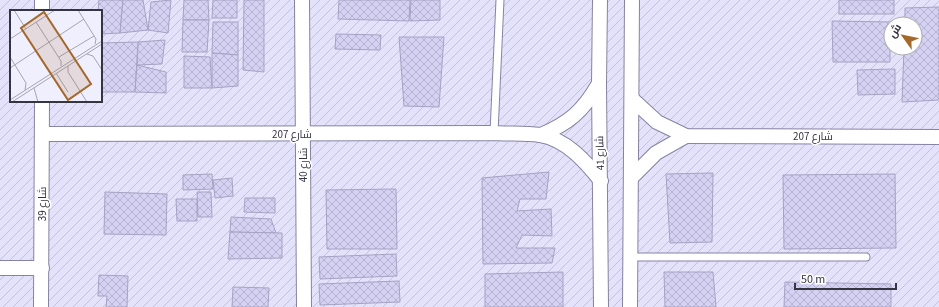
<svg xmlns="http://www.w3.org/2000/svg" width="939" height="307" font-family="'Source Sans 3',Cairo,sans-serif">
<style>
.industrial{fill:url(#industrial-furrows);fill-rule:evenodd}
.building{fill:url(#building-cross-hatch);stroke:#a5a2c2}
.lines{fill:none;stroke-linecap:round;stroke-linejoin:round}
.service-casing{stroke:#8683a2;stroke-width:9}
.minor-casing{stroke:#8683a2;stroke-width:16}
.service{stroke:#fff;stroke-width:7}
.minor{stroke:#fff;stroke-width:14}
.labels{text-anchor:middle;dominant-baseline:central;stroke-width:3;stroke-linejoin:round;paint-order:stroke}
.street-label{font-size:11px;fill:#353441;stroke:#fefefe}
.inset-road{fill:none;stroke:#a5a4b2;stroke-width:1}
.view{fill:#a3682a;fill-opacity:0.15;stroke:#a3682a;stroke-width:2}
.inset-edge{fill:none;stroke:#353441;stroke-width:2}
</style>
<defs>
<pattern id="industrial-furrows" width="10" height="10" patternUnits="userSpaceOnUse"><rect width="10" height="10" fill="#e4e2fb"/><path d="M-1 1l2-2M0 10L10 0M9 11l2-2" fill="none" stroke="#c4c2d8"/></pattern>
<pattern id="building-cross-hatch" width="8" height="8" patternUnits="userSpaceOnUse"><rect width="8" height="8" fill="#d4d1f3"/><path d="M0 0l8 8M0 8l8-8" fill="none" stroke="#b7b4d2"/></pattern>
</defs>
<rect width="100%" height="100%" fill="#f0effd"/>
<!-- industrial -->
<path class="industrial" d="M0 0H939V307H0ZM11 11H101V101H11ZM891 24H915V48H891Z"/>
<!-- building -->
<g class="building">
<polygon points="99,0 123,0 120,33 101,34 101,11 98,11"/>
<polygon points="123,0 143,0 148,30 120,33"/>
<polygon points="171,0 168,33 148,30 151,2"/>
<polygon points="184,0 208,0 209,20 183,20"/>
<polygon points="213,0 237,0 237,18 212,18"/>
<polygon points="244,0 264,0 264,72 243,70"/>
<polygon points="339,0 410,0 409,21 338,19"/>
<polygon points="411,0 440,0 440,20 410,21"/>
<rect x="839" y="0" width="55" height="14"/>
<polygon points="939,7 939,100 902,102 904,48 915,48 915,24 905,24 905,8"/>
<polygon points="183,20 209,20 207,52 182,52"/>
<polygon points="832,21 890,22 890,62 833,62"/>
<polygon points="213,22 238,22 238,55 212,53"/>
<polygon points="336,34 381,35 380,50 335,49"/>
<polygon points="399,37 444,37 439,107 404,106"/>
<polygon points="165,40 162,64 137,65 138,42"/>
<polygon points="138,42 135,92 101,92 101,43"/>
<polygon points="212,53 238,55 238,86 212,88"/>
<polygon points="184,56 210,57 212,88 184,88"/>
<polygon points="137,65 166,72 166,93 135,92"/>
<polygon points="895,69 895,94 858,95 857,70"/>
<polygon points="549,172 546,199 520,199 517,211 551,209 552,236 522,235 516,248 555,248 552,263 483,264 482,178"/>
<polygon points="713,173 712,242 670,243 666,174"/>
<polygon points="212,174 213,189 183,190 183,175"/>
<polygon points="895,174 896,248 784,249 783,175"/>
<polygon points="232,178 233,196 215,198 213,180"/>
<polygon points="396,189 397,249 327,249 326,190"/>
<polygon points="105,192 167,194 166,235 104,234"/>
<polygon points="197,192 211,192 212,217 198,217"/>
<polygon points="245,198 275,198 275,213 244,212"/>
<polygon points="176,199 197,199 197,221 177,221"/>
<polygon points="231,217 271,219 276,233 230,232"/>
<polygon points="230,232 282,233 282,258 228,259"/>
<polygon points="396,254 397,276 320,279 319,257"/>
<polygon points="563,272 563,307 485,307 485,274"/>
<polygon points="664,272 713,272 716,307 665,307"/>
<polygon points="99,275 128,276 127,307 106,307 107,296 98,296"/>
<polygon points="399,281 400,302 320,305 319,284"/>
<polygon points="785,282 891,284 891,307 784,307"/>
<polygon points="233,287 269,288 268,307 232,307"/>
</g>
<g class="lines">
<defs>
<g id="service">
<polyline points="494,133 500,0"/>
<polyline points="630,257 866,257"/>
</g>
<g id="minor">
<polyline points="302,0 304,307"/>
<polyline points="600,0 599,84 601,307"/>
<polyline points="42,11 42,0"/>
<polyline points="632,99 657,122 686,136 939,137"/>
<path d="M42 134 494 133C509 134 525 133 540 135 566 139 586 162 601 181"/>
<path d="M541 135C569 123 583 111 598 85"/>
<polyline points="631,178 656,153 686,136"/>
<polyline points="0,268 42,268"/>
<polyline points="41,307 42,101"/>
<polyline points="630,307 632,0"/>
</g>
</defs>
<!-- service casing -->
<use href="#service" class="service-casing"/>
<!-- minor casing -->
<use href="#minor" class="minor-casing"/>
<!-- service -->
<use href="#service" class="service"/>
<!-- minor -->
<use href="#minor" class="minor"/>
</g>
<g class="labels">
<!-- street labels -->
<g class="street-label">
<text x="292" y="134">شارع 207</text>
<text x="813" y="136">شارع 207</text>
<text transform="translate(600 153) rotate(-91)">شارع 41</text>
<text transform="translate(303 165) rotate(-90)">شارع 40</text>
<text transform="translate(42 204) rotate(-90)">شارع 39</text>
</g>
</g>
<!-- overview -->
<g transform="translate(10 10)">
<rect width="92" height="92" fill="#f0effd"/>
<path class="inset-road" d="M4 0 16 19M68 0 86 29 85 34M26 12 51 51V56M0 29 45 0M77 44 83 46 92 60M0 47 16 73 15 80M49 47 84 26M58 56V62L77 92M0 58 74 9M46 63 58 82M24 78 28 92M0 90 92 31M2 92 92 34"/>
<path class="view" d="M34 2 81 74 58 90 11 18Z"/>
<rect width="92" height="92" class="inset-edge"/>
</g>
<!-- north arrow -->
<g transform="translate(903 36) rotate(303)"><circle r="19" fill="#fefefe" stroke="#aeadb2"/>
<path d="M0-3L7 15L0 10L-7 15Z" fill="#a3682a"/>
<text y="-6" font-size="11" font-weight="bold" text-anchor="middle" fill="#353441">ش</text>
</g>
<!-- scale -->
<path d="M795 283v6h101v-6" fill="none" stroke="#353441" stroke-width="2"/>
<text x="801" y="283" font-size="12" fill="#353441" stroke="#fefefe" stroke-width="3" paint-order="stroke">50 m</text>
</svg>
